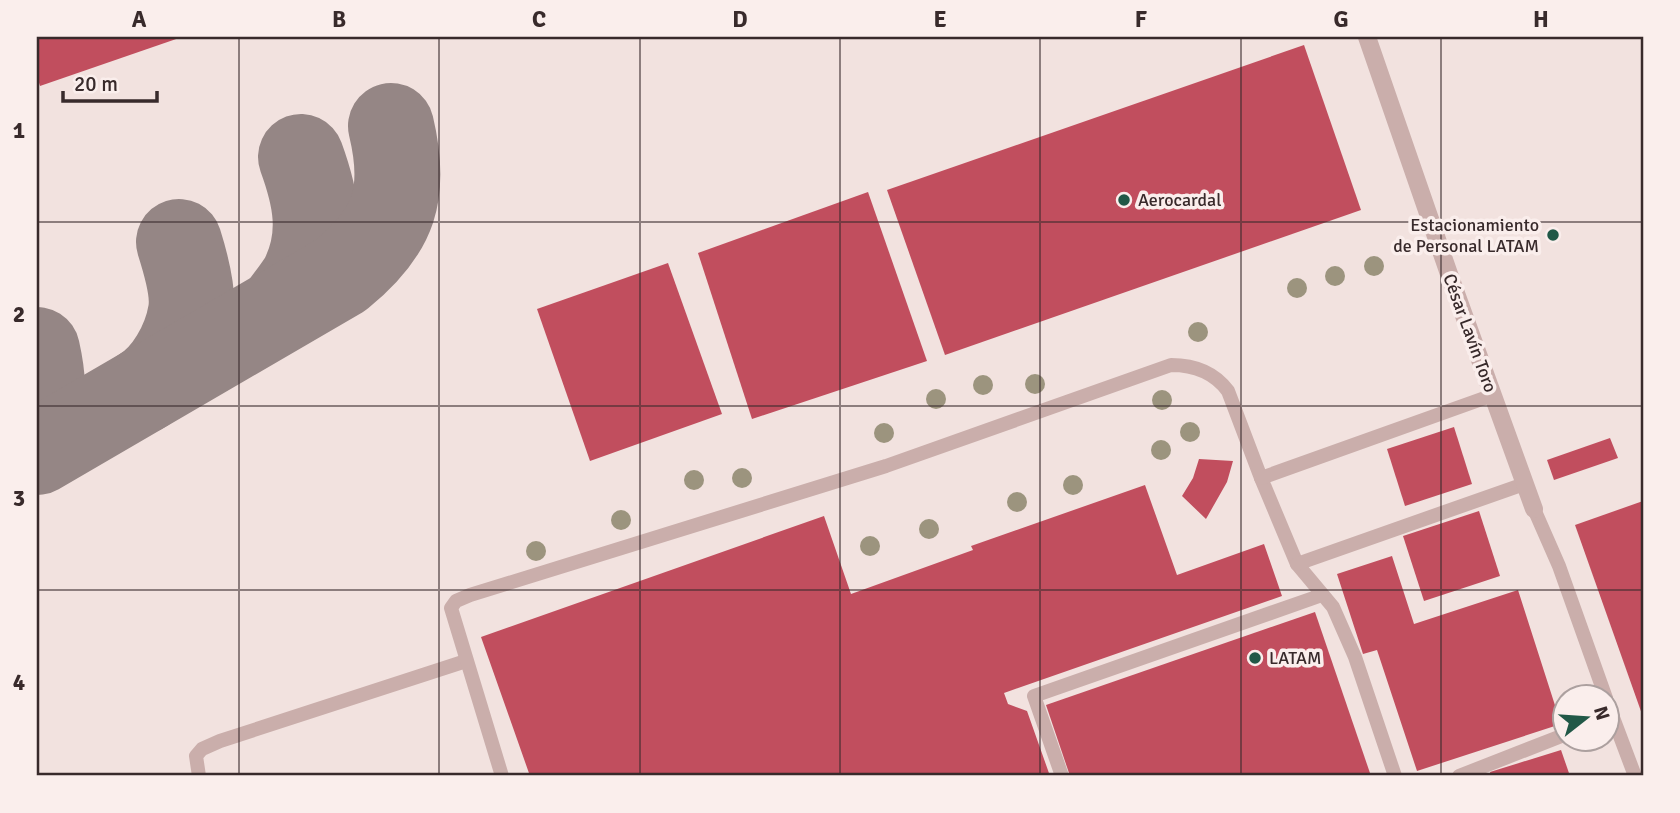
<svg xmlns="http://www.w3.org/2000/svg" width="1680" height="813" font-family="Signika,sans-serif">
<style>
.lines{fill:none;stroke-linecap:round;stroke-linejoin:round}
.taxiway{stroke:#958685;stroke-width:86}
.building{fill:#c14e5e}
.service{stroke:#caaeab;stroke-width:14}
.minor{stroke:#caaeab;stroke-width:18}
.tree{fill:#9c947e}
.grid{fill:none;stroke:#382a2b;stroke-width:2;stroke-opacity:0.55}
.poi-dot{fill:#215847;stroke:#faeeec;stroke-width:2.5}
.labels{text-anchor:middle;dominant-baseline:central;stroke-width:7;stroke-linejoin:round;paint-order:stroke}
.poi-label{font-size:18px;fill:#382a2b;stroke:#faeeec;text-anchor:start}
.street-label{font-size:18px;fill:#382a2b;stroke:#faeeec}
.neatline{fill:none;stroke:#382a2b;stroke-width:2.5}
.grid-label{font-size:23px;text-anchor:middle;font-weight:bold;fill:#382a2b}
</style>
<rect width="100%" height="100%" fill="#f2e2df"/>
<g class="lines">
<!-- taxiway -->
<g class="taxiway">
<path d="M281 309C288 299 297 288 303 278 324 236 316 198 301 157"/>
<path d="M37 350C43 377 44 392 37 419"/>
<path d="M140 392C167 377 186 342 191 312 194 292 185 261 179 242"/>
<path d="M37 452 341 275C395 231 407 193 391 126"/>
</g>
</g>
<!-- building -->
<g class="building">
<polygon points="37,37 182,37 40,86 37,76"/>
<polygon points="1304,45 1361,210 945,355 887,190"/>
<polygon points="868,192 927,361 752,419 698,253"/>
<polygon points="668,263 722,414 590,461 537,309"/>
<polygon points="1454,427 1472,484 1405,506 1387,449"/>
<polygon points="1610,438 1618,458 1554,480 1547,460"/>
<polygon points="1199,459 1233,461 1227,482 1206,519 1182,496 1193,478"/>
<polygon points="1145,485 1177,575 1264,544 1282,596 1004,693 1008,704 1027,711 1050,776 530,776 481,637 824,516 851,594 973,550 971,546"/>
<polygon points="1643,501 1643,717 1575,525"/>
<polygon points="1479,511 1500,576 1424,601 1403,536"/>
<polygon points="1392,556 1414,624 1518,590 1561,724 1417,771 1377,650 1363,654 1337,574"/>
<polygon points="1315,612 1371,776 1070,776 1046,705"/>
<polygon points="1561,750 1570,776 1491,776 1490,772"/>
</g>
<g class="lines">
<!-- service -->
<g class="service">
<polyline points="1261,478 1297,564 1333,607 1355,657 1395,776"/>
<polyline points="1534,509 1559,566 1606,698"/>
<polyline points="1297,564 1524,484"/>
<polyline points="1606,699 1635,776"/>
<polyline points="199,776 196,756 202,749 220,741 466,661"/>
<path d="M502 776 451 608 456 601 470 595 886 466 1171 365C1194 365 1214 372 1228 391L1261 478 1493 395"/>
<polyline points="1062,776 1034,696 1322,595"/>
<polyline points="1459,776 1564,735"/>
</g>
<!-- minor -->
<polyline class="minor" points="1367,37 1449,274 1534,509"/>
</g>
<!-- trees -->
<g class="tree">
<circle cx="1374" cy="266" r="10"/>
<circle cx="1335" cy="276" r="10"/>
<circle cx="1297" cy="288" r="10"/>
<circle cx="1198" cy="332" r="10"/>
<circle cx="1035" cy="384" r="10"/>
<circle cx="983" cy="385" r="10"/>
<circle cx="936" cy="399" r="10"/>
<circle cx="1162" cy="400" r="10"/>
<circle cx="1190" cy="432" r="10"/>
<circle cx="884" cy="433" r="10"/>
<circle cx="1161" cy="450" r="10"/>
<circle cx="742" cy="478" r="10"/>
<circle cx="694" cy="480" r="10"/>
<circle cx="1073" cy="485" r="10"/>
<circle cx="1017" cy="502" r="10"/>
<circle cx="621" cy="520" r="10"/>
<circle cx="929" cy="529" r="10"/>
<circle cx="870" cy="546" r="10"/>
<circle cx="536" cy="551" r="10"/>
</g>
<!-- grid -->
<path class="grid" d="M239 37V776M439 37V776M640 37V776M840 37V776M1040 37V776M1241 37V776M1441 37V776M37 222H1643M37 406H1643M37 590H1643"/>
<!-- markers -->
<g class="poi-dot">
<circle cx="1124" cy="200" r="7"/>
<circle cx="1553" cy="235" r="7"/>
<circle cx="1255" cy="658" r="7"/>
</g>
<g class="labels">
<!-- poi labels -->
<g class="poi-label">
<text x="1138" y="200">Aerocardal</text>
<text x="1539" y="225" text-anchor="end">Estacionamiento<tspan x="1539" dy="21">de Personal LATAM</tspan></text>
<text x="1269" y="658">LATAM</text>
</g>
<!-- street labels -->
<g class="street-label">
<text transform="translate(1470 333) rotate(70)">César Lavín Toro</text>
</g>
</g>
<!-- border -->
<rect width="1680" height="813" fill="none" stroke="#faeeec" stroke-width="77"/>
<!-- north arrow -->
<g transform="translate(1586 718) rotate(73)"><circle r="33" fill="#faeeec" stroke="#aca09f" stroke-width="2"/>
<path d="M0-5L12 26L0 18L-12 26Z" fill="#215847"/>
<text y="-10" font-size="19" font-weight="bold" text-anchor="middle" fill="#382a2b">N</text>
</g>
<!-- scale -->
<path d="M63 91v10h94v-10" fill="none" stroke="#382a2b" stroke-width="3.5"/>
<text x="74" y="91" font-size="21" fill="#382a2b" stroke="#faeeec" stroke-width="5" paint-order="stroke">20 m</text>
<rect x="38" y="38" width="1604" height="736" class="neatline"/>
<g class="grid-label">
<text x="139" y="27">A</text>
<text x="339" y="27">B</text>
<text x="539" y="27">C</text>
<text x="740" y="27">D</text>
<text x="940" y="27">E</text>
<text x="1141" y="27">F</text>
<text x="1341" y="27">G</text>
<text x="1541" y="27">H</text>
<text x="19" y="138">1</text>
<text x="19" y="322">2</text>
<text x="19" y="506">3</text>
<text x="19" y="690">4</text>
</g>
</svg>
